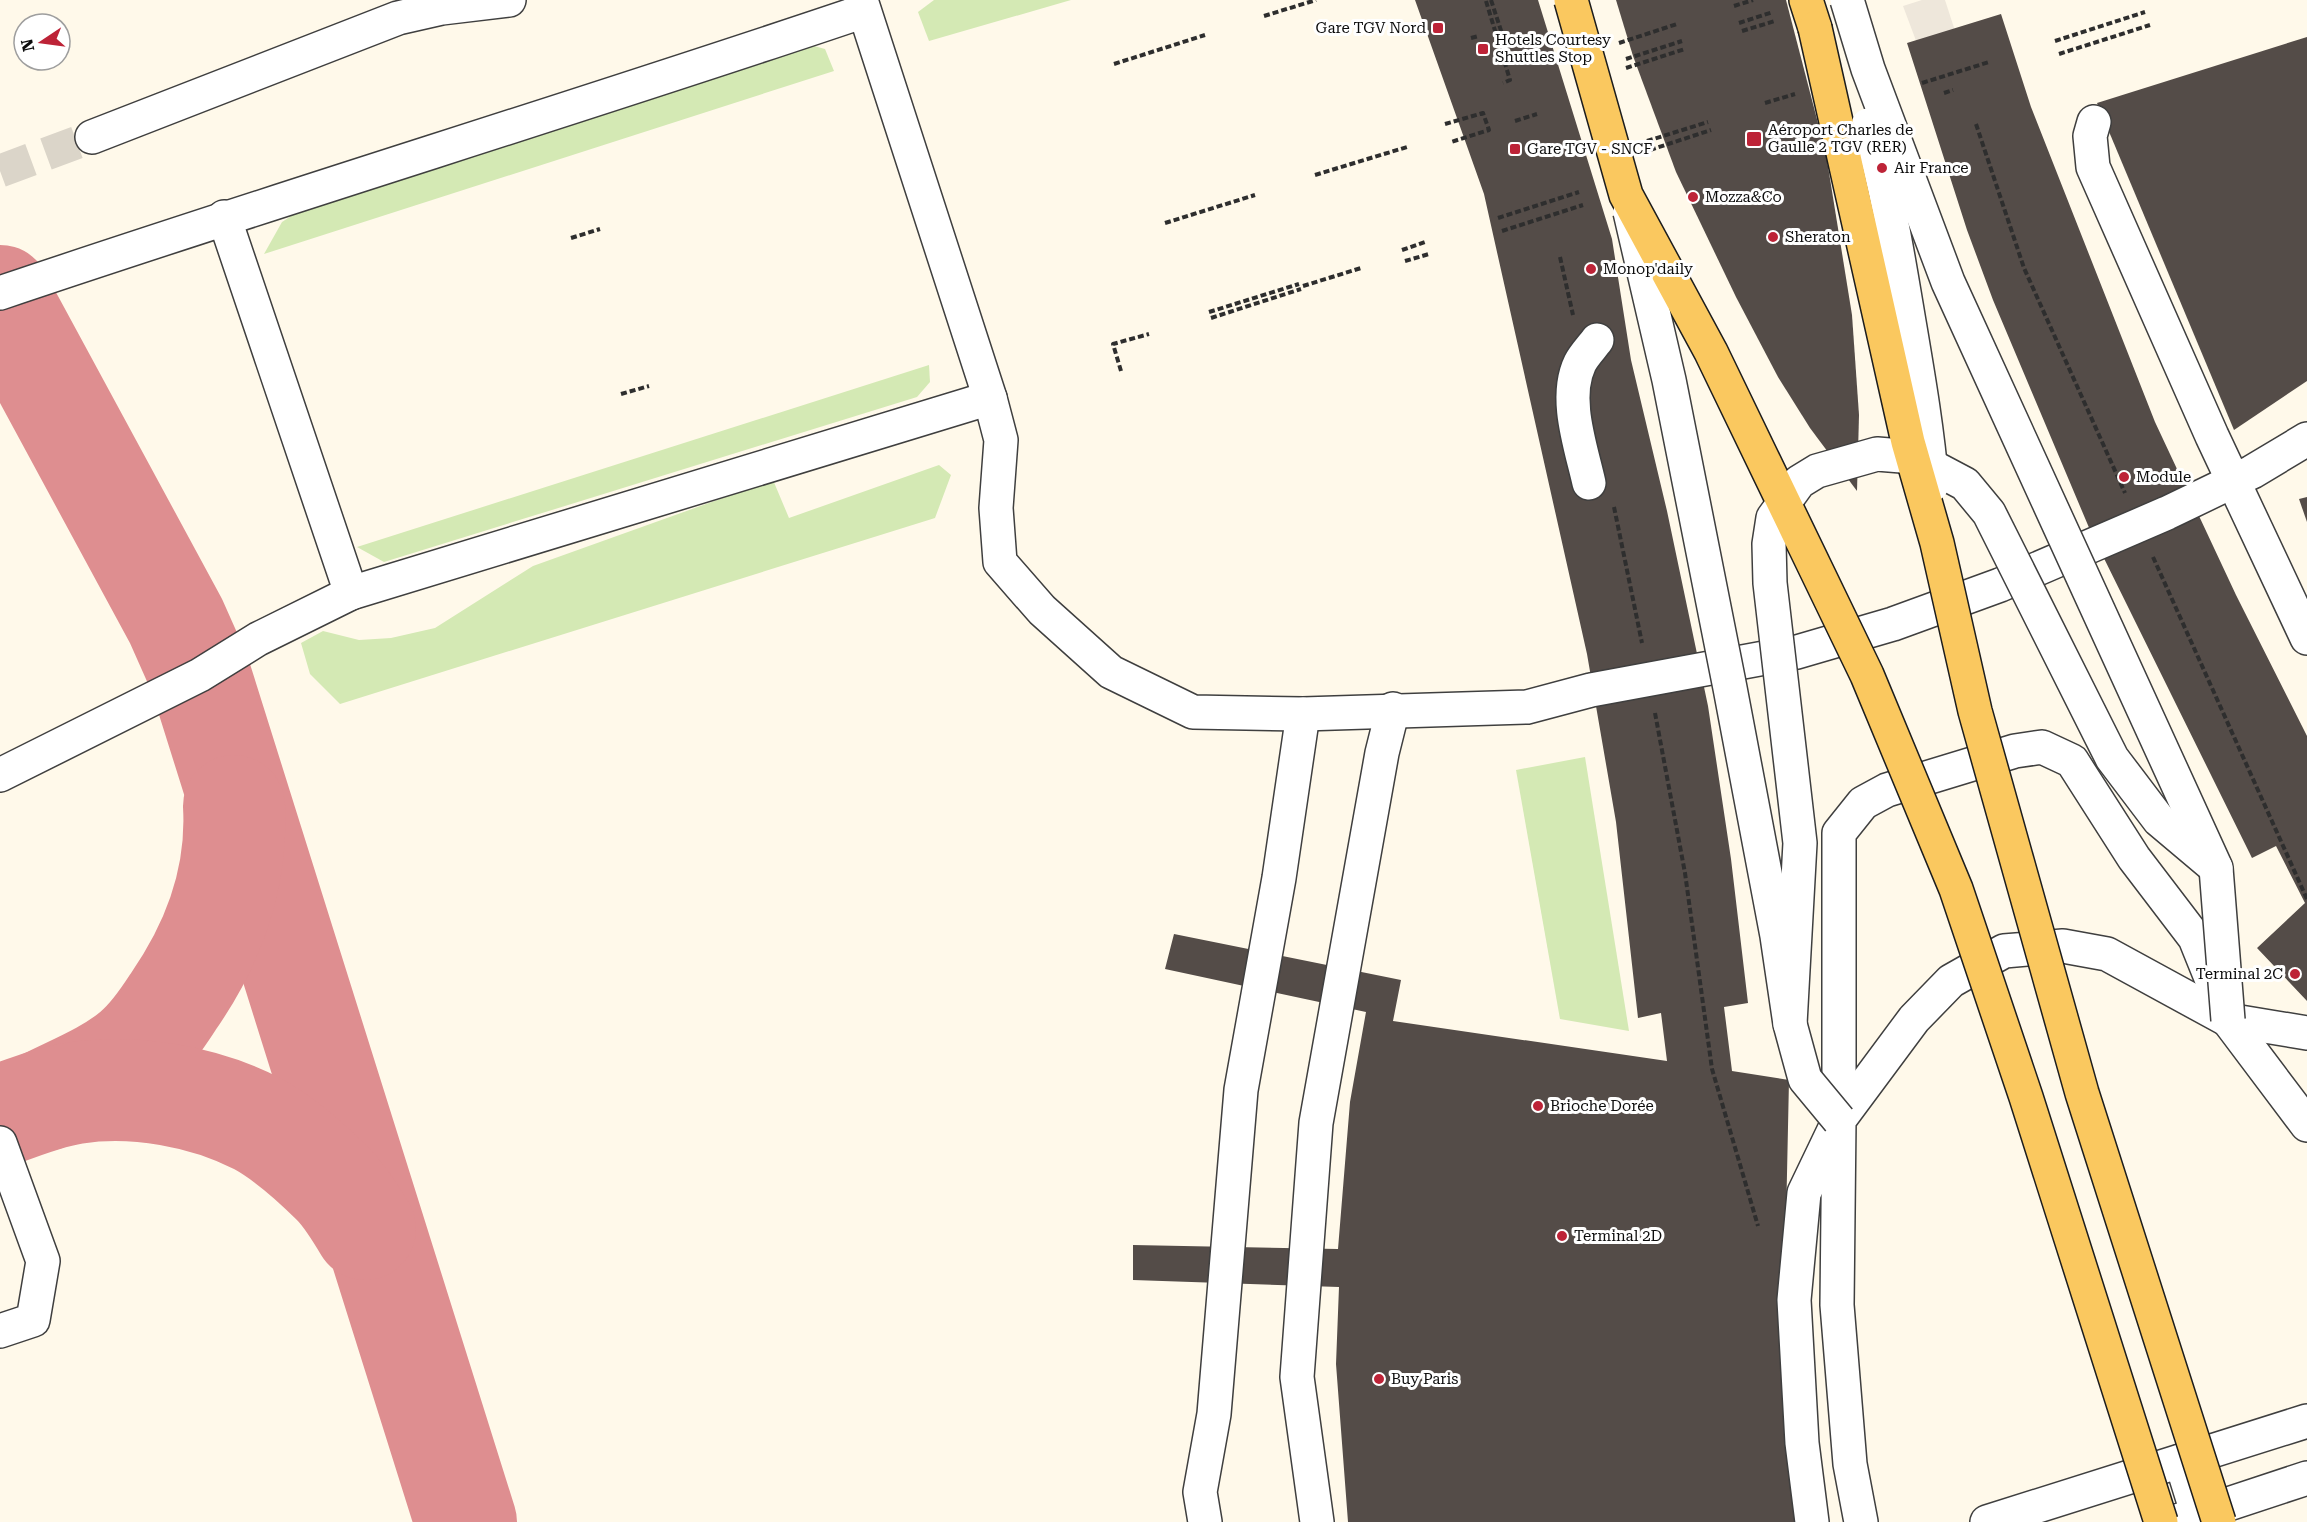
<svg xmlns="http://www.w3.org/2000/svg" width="2307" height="1522" font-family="'Roboto Serif',serif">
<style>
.green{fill:#d4e9b4}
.plaza{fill:#eee7db}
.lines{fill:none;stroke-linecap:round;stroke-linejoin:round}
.taxiway{stroke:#de8e90;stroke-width:102}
.building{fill:#544c48}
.minor-tunnel{stroke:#dbd5c9;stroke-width:33;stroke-dasharray:33 16;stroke-linecap:butt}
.minor-casing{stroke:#3f3f3f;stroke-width:36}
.major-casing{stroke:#1d1d1d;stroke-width:36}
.path{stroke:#2e2e2e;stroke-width:4;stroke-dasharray:6 3;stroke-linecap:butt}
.minor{stroke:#fff;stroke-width:33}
.major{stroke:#fac85f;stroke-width:33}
.minor-bridge-casing{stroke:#3f3f3f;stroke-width:36;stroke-linecap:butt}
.major-bridge-casing{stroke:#1d1d1d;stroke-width:36;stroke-linecap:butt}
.minor-bridge{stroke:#fff;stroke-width:33}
.major-bridge{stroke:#fac85f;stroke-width:33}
.poi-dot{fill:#bd2337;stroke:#fff;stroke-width:2}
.labels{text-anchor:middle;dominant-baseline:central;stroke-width:6;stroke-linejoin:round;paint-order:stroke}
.poi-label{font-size:15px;fill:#0c0c0c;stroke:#fff;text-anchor:start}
</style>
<rect width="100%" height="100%" fill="#fff9ea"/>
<!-- green -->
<g class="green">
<polygon points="934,0 1071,0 929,41 918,12"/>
<polygon points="814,46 825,49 834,71 264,254 282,222 305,207"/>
<polygon points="929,365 930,382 917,397 384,562 357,547"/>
<polygon points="939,465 951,475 935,518 340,704 310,674 301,643 323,631 359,640 391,638 435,628 533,566 773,480 789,518"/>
<polygon points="1585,757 1629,1031 1560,1019 1516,770"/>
</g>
<!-- plaza -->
<polygon class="plaza" points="1922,0 1945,0 1968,71 1924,62 1903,6"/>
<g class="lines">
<!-- taxiway -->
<g class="taxiway">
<polyline points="0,296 176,621 200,675 466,1522"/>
<path d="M45 1100C75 1085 108 1072 133 1051 149 1038 162 1019 173 1002 214 943 238 879 234 806"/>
<path d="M0 1116C24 1107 49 1097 75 1093 134 1084 204 1096 258 1124 285 1139 311 1162 333 1184 345 1196 356 1214 365 1229"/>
</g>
</g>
<!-- building -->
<g class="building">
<polygon points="1415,0 1538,0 1612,239 1631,360 1667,511 1708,706 1731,859 1748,1003 1724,1007 1732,1071 1789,1080 1783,1362 1798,1522 1348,1522 1336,1364 1339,1287 1133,1280 1133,1245 1338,1249 1350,1102 1366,1012 1165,969 1174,934 1401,980 1393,1021 1667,1061 1661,1013 1638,1018 1616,822 1587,654 1484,194"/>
<polygon points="1616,0 1786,0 1826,154 1852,315 1859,415 1857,491 1810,428 1778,377 1736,297 1676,172 1633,56"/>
<polygon points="2001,14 2031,107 2155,422 2236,595 2307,736 2307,1001 2257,948 2305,903 2276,846 2252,858 2090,530 1993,300 1967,230 1907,43"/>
<polygon points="2307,37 2307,381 2234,430 2097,103"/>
<polygon points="2307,497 2307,522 2299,499"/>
</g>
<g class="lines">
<!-- minor-tunnel -->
<polyline class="minor-tunnel" points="0,171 92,137"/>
<defs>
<g id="minor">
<polyline points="861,0 990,398 1001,440 996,508 1000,562 1042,610 1111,672 1193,712 1303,714 1527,707 1591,690 1797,652 1893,624 2000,585 2167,513 2252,472 2307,439"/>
<polyline points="2094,122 2090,136 2093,167 2212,436 2307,638"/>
<polyline points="92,137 398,18 442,8 509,0"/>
<polyline points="224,217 351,593"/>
<path d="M0 293C287 196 577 108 864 11"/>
<path d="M1589 483C1581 447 1563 398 1580 363 1584 355 1592 347 1597 340"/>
<polyline points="0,775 200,675 258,639 351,593 990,398"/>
<polyline points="0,1143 43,1261 33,1320 0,1331"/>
<polyline points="2181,1461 2200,1522"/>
<polyline points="1205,1522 1200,1492 1214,1414 1241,1090 1279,878 1303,714"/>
<polyline points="1317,1522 1297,1377 1316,1123 1382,753 1393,709"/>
<polyline points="1812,1522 1802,1443 1794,1300 1804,1193 1839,1120 1839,833 1863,803 1887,790 2015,751 2042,747 2072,761 2134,858 2195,938 2228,1020 2307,1125"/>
<polyline points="1861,1522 1850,1464 1837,1305 1839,1120 1914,1019 1951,981 2004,951 2063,946 2107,954 2228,1020 2307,1033"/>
<polyline points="1987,1522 2307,1421"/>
<polyline points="2174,1522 2307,1478"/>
</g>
<polyline id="major" points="1806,0 1815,28"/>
</defs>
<!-- minor casing -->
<use href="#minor" class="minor-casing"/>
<!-- major casing -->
<use href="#major" class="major-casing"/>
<!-- path -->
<g class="path">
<polyline points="1491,0 1510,58"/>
<polyline points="1486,1 1510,80 1503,83"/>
<polyline points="1734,6 1753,0"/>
<polyline points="1264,16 1316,0"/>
<polyline points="1739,23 1773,12"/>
<polyline points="1742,31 1775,21"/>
<polyline points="1471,38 1479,36"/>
<polyline points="2055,41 2145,12"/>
<polyline points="1619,43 1677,24"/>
<polyline points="2059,54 2150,25"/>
<polyline points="1626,59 1682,41"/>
<polyline points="1114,64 1205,35"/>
<polyline points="1626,68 1685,49"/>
<polyline points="1922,83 1989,62"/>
<polyline points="1944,93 1953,90"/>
<polyline points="1765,103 1795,94"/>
<polyline points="1515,121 1537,114"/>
<polyline points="1445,124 1483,113 1489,130 1451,142"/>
<polyline points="1976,124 2024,268 2125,493"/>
<polyline points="1647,141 1708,122"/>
<polyline points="1650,150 1711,130"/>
<polyline points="1315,175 1407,147"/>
<polyline points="1498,218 1579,192"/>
<polyline points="1165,223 1255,195"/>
<polyline points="1502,231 1583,205"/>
<polyline points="571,238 600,229"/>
<polyline points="1402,250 1425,242"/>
<polyline points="1560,257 1573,315"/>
<polyline points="1405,261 1429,254"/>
<polyline points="1303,286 1361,268"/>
<polyline points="1209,312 1299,284"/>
<polyline points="1211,318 1301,289"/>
<polyline points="1121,371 1113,344 1149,334"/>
<polyline points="621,394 649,386"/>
<polyline points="1614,507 1642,643"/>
<polyline points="2153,557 2307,899"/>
<polyline points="1655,713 1685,873 1712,1069 1758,1226"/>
</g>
<!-- minor -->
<use href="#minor" class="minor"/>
<!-- major -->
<use href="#major" class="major"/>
<defs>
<g id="minor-bridge">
<polyline points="1847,0 1868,69 1948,282 2216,868 2228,1020"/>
<path d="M1868 125C1886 184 1896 244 1906 304 1916 364 1927 424 1932 485"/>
<polyline points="1630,212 1669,380 1730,688 1777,936 1790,1024 1805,1079 1839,1120"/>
<polyline points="1790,1024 1800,843 1770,583 1769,544 1773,518 1799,482 1817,471 1877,454 1914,457 1965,484 1989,513 2112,758 2159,820 2216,868"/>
</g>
<g id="major-bridge">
<polyline points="1571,0 1626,195 1711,352 1867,675 1956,889 2026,1097 2161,1522"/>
<polyline points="1815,28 1908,442 1937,543 1975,711 2082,1093 2219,1522"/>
</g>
</defs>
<!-- minor-bridge casing -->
<use href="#minor-bridge" class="minor-bridge-casing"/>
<!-- major-bridge casing -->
<use href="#major-bridge" class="major-bridge-casing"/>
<!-- minor-bridge -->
<use href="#minor-bridge" class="minor-bridge"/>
<!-- major-bridge -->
<use href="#major-bridge" class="major-bridge"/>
</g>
<!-- markers -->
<g class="poi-dot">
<rect x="1432" y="22" width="12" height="12" rx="3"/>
<rect x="1477" y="43" width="12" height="12" rx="3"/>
<rect x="1746" y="131" width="16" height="16" rx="3"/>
<rect x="1509" y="143" width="12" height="12" rx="3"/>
<circle cx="1882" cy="168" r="6"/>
<circle cx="1693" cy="197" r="6"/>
<circle cx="1773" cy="237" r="6"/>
<circle cx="1591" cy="269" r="6"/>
<circle cx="2124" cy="477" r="6"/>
<circle cx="2295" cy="974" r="6"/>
<circle cx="1538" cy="1106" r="6"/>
<circle cx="1562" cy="1236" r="6"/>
<circle cx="1379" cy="1379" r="6"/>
</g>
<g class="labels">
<!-- poi labels -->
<g class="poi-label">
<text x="1426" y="28" text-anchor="end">Gare TGV Nord</text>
<text x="1495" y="40">Hotels Courtesy<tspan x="1495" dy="17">Shuttles Stop</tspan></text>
<text x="1768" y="130">Aéroport Charles de<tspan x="1768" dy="17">Gaulle 2 TGV (RER)</tspan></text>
<text x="1527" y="149">Gare TGV - SNCF</text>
<text x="1894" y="168">Air France</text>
<text x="1705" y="197">Mozza&amp;Co</text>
<text x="1785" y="237">Sheraton</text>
<text x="1603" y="269">Monop'daily</text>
<text x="2136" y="477">Module</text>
<text x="2283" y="974" text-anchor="end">Terminal 2C</text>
<text x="1550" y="1106">Brioche Dorée</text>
<text x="1574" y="1236">Terminal 2D</text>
<text x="1391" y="1379">Buy Paris</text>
</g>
</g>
<!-- north arrow -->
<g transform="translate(42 42) rotate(257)"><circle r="28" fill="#ffffff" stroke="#9e9e9e" stroke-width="1.5"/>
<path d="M0-4.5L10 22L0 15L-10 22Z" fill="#bd2337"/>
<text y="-9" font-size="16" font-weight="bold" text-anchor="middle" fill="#0c0c0c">N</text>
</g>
</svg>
